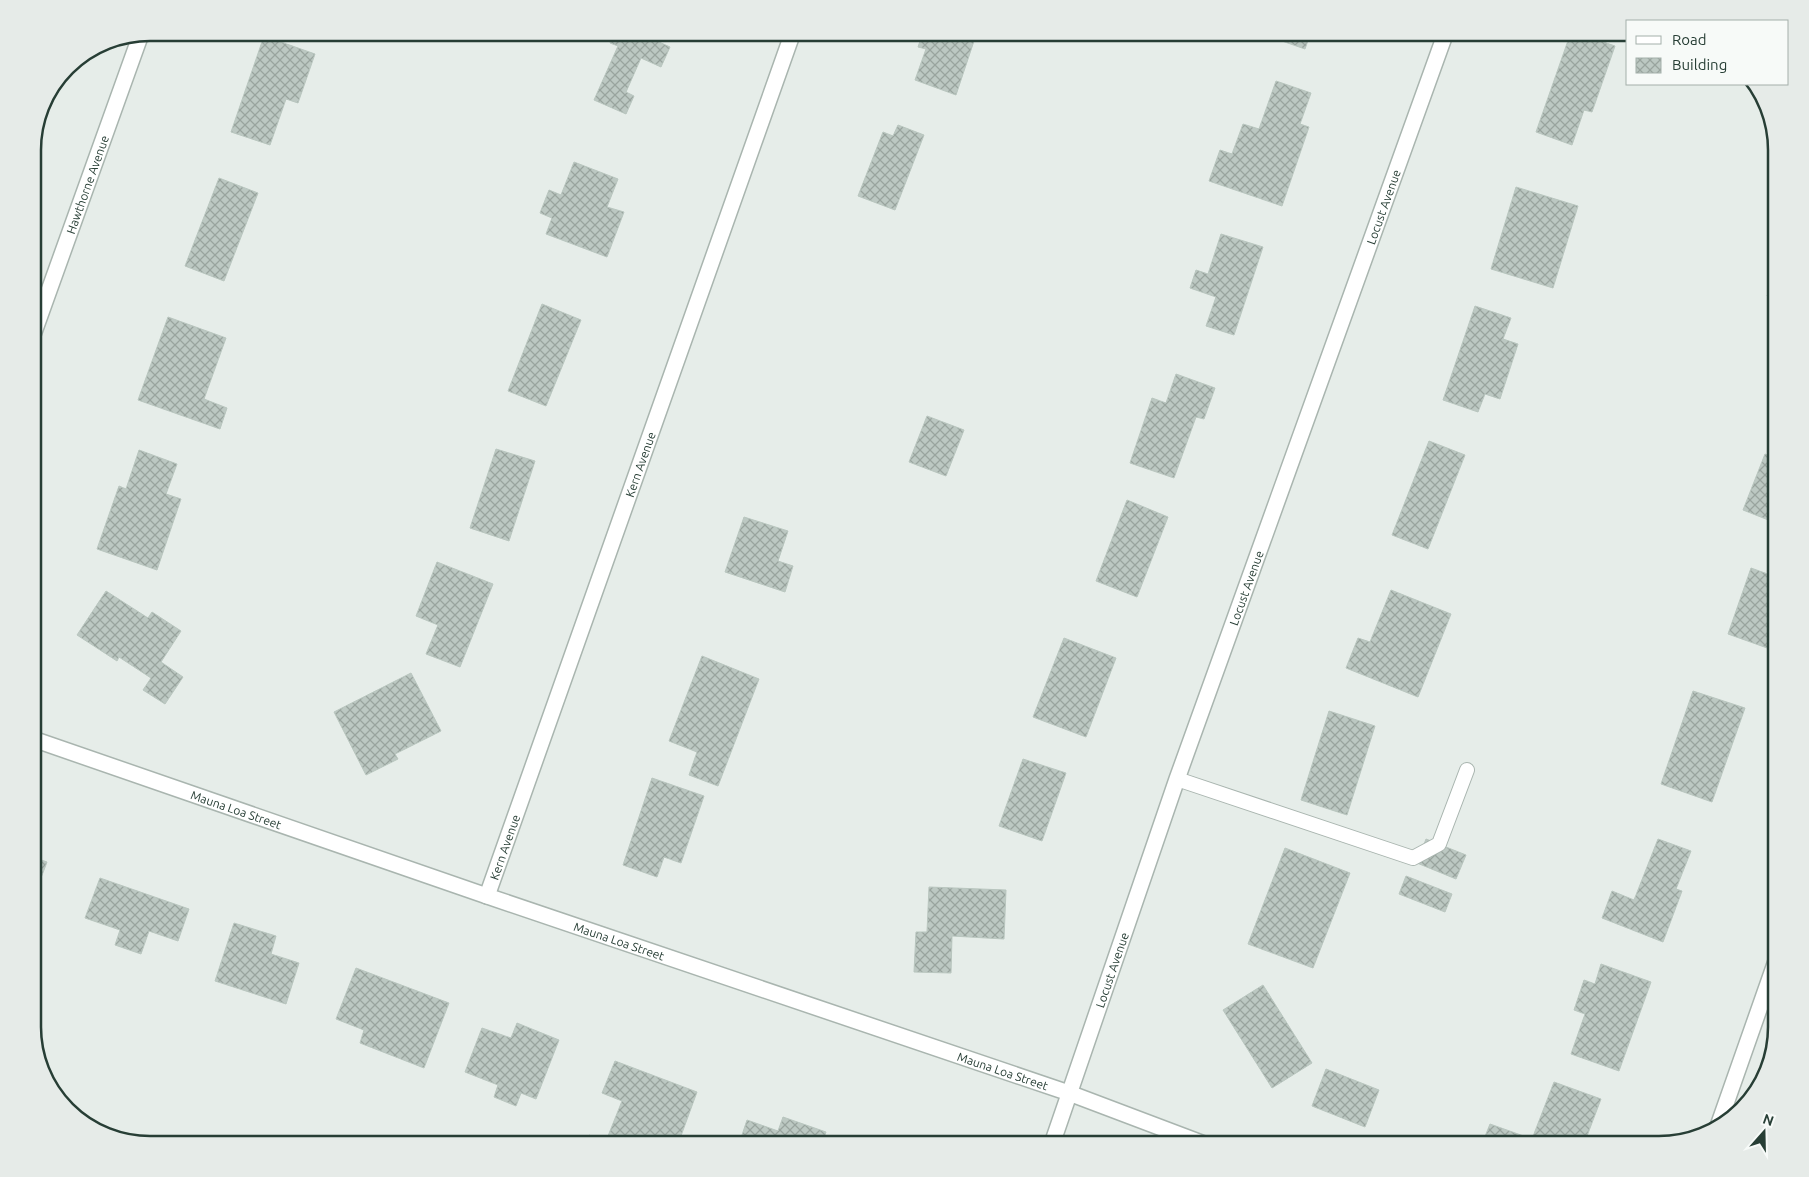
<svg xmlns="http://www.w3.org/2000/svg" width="1809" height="1177" font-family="Ubuntu,sans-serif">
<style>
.building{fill:url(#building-cross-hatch);stroke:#b9c6bf}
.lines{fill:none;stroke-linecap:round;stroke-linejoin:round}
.lane-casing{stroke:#a9b5af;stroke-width:16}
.street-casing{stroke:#a9b5af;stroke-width:18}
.lane{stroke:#fff;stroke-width:14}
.street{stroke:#fff;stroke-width:15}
.labels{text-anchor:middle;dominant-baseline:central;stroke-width:4;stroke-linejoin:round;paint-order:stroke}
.street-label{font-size:12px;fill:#273e35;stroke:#f7faf8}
.rim{fill:none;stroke:#273e35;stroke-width:2.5}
</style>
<defs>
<pattern id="building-cross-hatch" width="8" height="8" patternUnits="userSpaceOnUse" patternTransform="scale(1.25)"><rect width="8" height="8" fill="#bcc8c2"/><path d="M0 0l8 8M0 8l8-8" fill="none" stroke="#99a49e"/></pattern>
</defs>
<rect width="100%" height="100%" fill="#e6ede9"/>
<!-- building -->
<g class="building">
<polygon points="614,32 637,32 670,47 661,67 641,58 626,92 634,96 626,114 594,100 618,46 610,43"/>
<polygon points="923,32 977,32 956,95 915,80 926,49 918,47"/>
<polygon points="1256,32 1311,32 1305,49"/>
<polygon points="1571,32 1575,32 1615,46 1592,112 1584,110 1572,145 1536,132"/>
<polygon points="264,36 315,54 298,103 286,99 270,145 231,132"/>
<polygon points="1276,81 1311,93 1300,124 1309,127 1282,206 1209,181 1220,150 1232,154 1243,124 1259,129"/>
<polygon points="898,125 924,135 895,210 858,196 883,132 893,136"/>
<polygon points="574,162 618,179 607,207 624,212 607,257 546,234 552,218 540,213 549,190 561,195"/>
<polygon points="219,178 258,193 224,281 185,266"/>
<polygon points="1516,187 1578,206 1553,288 1491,269"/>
<polygon points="1221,234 1263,247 1234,335 1206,326 1216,297 1190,288 1196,270 1208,274"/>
<polygon points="1776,271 1776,300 1767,296"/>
<polygon points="542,304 581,320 546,406 508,391"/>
<polygon points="1475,306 1511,318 1503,339 1518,344 1500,399 1485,394 1478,412 1443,400"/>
<polygon points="168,317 226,338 204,399 227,408 220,429 138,400"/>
<polygon points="1776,333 1776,358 1768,354"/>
<polygon points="1176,374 1215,388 1204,419 1196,417 1174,478 1130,463 1152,398 1166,403"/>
<polygon points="927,416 964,430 946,476 909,462"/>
<polygon points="1429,441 1465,455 1428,549 1392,535"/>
<polygon points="496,449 535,461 509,541 470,528"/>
<polygon points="139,450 177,464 166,494 181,499 157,570 97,549 119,486 126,489"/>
<polygon points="1765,454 1776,458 1776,523 1743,510"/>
<polygon points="1127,500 1168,517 1137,597 1096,581"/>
<polygon points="744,517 788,531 778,561 793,566 785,592 725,572"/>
<polygon points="437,562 493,584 460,667 426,654 438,625 416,616"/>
<polygon points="1751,568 1776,577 1776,629 1770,649 1728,634"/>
<polygon points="1391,590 1451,614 1418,697 1346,668 1358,638 1370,642"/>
<polygon points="106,591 148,618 152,612 181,631 161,662 183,677 165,704 143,690 151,678 119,657 117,661 77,635"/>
<polygon points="1064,638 1116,658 1086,737 1033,717"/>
<polygon points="702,656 759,679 718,786 689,775 697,752 669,741"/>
<polygon points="411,673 441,731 395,754 398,759 366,775 334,712"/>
<polygon points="1693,691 1745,708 1712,802 1661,784"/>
<polygon points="1329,711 1375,726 1347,815 1301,800"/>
<polygon points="1023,759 1066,773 1042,841 999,826"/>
<polygon points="652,778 704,796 681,863 664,857 657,877 623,865"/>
<polygon points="1426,839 1466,855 1456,879 1417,863"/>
<polygon points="1658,839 1691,851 1676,889 1682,891 1663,942 1602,918 1612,891 1634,900"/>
<polygon points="1285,848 1350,873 1313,968 1248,944"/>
<polygon points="33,857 47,862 33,899"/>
<polygon points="1406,876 1452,894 1445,912 1399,894"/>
<polygon points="100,878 189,909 178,941 149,931 141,954 115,945 120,930 85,918"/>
<polygon points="929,887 1006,890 1004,939 952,936 951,973 914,972 916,932 927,932"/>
<polygon points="234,923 276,936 271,954 299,963 286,1004 215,981"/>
<polygon points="1601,964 1651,982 1619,1071 1571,1054 1585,1014 1574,1010 1584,980 1595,984"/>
<polygon points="356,968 449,1003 424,1068 360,1043 364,1030 336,1019"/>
<polygon points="1263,985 1312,1063 1272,1088 1223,1010"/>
<polygon points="517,1023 559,1040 536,1099 521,1093 516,1106 494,1097 498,1085 465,1072 482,1028 511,1038"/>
<polygon points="615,1061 697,1092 678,1144 632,1144 608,1136 622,1101 602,1093"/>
<polygon points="1326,1069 1379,1090 1365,1127 1312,1106"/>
<polygon points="1554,1082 1601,1099 1584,1144 1482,1144 1490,1124 1532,1139"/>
<polygon points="783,1117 826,1132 822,1144 739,1144 747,1120 778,1131"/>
<polygon points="589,1135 614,1144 585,1144"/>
</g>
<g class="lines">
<defs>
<polyline id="lane" points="1177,779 1413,858 1439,844 1467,770"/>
<g id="street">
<path id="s1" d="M33 335 141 34"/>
<path id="s2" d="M33 739 487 896 1069 1093 1204 1144"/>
<path id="s3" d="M487 896 793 32"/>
<polyline points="1717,1129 1776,961"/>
<path id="s4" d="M1052 1144 1177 779 1446 32"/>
</g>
</defs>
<!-- lane casing -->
<use href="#lane" class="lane-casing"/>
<!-- street casing -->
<use href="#street" class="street-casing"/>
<!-- lane -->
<use href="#lane" class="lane"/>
<!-- street -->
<use href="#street" class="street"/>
</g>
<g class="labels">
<!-- street labels -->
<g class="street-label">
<text stroke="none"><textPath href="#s1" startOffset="160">Hawthorne Avenue</textPath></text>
<text stroke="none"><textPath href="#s4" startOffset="994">Locust Avenue</textPath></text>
<text stroke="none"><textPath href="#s3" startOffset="458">Kern Avenue</textPath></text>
<text stroke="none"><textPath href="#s4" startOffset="589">Locust Avenue</textPath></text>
<text stroke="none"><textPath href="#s2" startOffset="215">Mauna Loa Street</textPath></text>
<text stroke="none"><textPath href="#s3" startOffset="52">Kern Avenue</textPath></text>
<text stroke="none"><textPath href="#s2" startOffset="620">Mauna Loa Street</textPath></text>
<text stroke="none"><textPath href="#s4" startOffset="184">Locust Avenue</textPath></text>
<text stroke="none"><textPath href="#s2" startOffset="1025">Mauna Loa Street</textPath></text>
</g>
</g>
<!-- crop -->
<path d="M0 0H1809V1177H0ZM150 41H1659A109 109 0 0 1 1768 150V1027A109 109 0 0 1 1659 1136H150A109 109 0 0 1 41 1027V150A109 109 0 0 1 150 41Z" fill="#e6ebe8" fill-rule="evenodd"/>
<path class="rim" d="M150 41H1659A109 109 0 0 1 1768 150V1027A109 109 0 0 1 1659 1136H150A109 109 0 0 1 41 1027V150A109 109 0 0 1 150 41Z"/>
<!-- legend -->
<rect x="1626" y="20" width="162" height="65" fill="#f7faf8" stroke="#a4afaa"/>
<rect x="1636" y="36" width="25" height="8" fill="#ffffff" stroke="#a4afaa"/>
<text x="1672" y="45" font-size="15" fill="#273e35">Road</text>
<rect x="1636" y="58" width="25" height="15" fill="url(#building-cross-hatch)" stroke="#a4afaa"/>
<text x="1672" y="70" font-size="15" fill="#273e35">Building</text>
<!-- north arrow -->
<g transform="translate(1764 1132) rotate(20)" stroke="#f7faf8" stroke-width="4" paint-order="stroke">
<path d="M0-4L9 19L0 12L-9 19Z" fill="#273e35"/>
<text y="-8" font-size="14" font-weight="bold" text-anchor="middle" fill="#273e35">N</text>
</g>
</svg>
